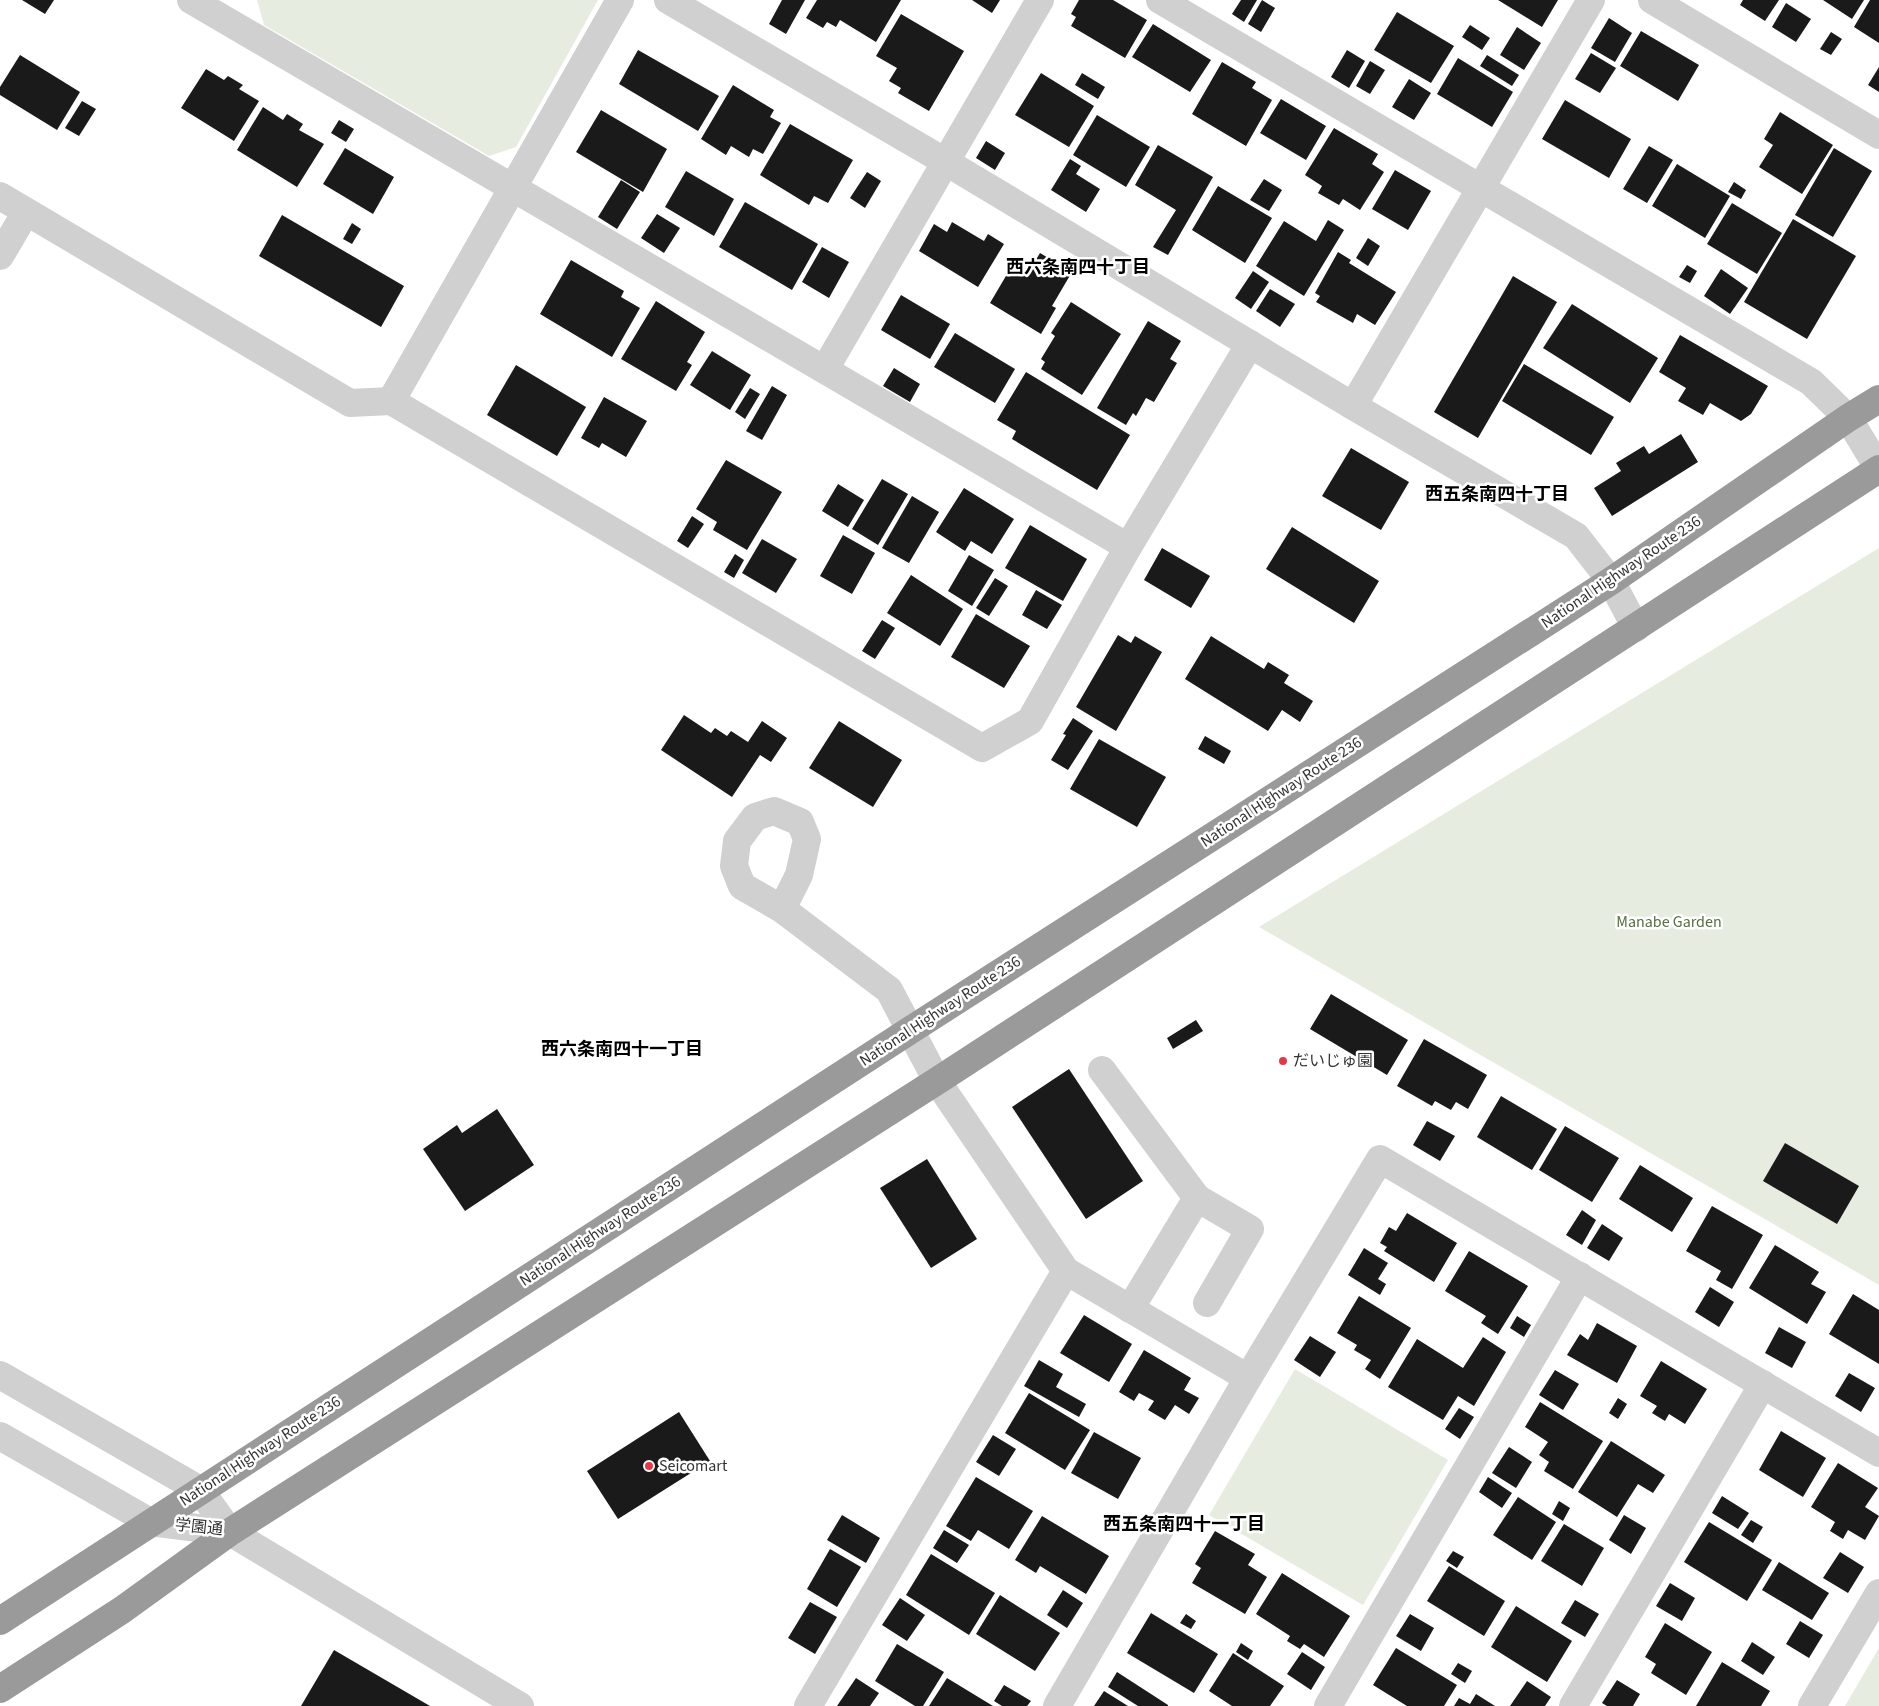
<svg xmlns="http://www.w3.org/2000/svg" width="1879" height="1706" font-family="'Source Sans 3','Noto Sans JP',sans-serif">
<style>
.green{fill:#e6ecdf}
.building{fill:#1a1a1a}
.lines{fill:none;stroke-linecap:round;stroke-linejoin:round}
.minor{stroke:#d0d0d0;stroke-width:28}
.highway{stroke:#9a9a9a;stroke-width:28}
.poi-dot{fill:#e63946;stroke:#fff;stroke-width:2}
.labels{text-anchor:middle;dominant-baseline:central;stroke-width:5;stroke-linejoin:round;paint-order:stroke}
.street-label{font-size:16px;fill:#333;stroke:#fff}
.park-label{font-size:16px;fill:#56703f;stroke:#fff}
.poi-label{font-size:16px;fill:#333;stroke:#fff;text-anchor:start}
.neighbourhood-label{font-size:18px;font-weight:bold;fill:#000;stroke:#fff}
</style>
<rect width="100%" height="100%" fill="#fff"/>
<!-- green -->
<g class="green">
<polygon points="257,0 598,0 516,147 489,156 264,25"/>
<polygon points="1879,548 1879,1285 1259,927"/>
<polygon points="1295,1369 1448,1460 1363,1605 1209,1515"/>
<polygon points="1879,1648 1879,1706 1845,1706"/>
</g>
<!-- building -->
<g class="building">
<polygon points="22,0 54,0 45,14"/>
<polygon points="782,0 805,0 786,34 769,24"/>
<polygon points="817,0 901,0 876,42 840,20 836,27 827,22 823,28 806,18"/>
<polygon points="972,0 1000,0 992,13"/>
<polygon points="1079,0 1113,0 1147,20 1125,58 1071,26 1076,17 1071,14"/>
<polygon points="1241,0 1257,0 1244,22 1232,14"/>
<polygon points="1262,0 1275,8 1261,32 1248,24"/>
<polygon points="1498,0 1558,0 1542,27"/>
<polygon points="1743,0 1779,0 1765,21 1740,5"/>
<polygon points="1823,0 1864,0 1852,19"/>
<polygon points="1870,0 1879,0 1879,43 1854,27"/>
<polygon points="1786,3 1811,19 1796,42 1772,27"/>
<polygon points="1397,12 1454,46 1431,83 1374,50"/>
<polygon points="901,14 964,51 929,111 898,93 901,88 889,81 897,68 876,56"/>
<polygon points="1609,18 1632,33 1615,62 1591,48"/>
<polygon points="1153,24 1211,60 1190,92 1132,57"/>
<polygon points="1470,25 1490,38 1482,50 1462,37"/>
<polygon points="1517,27 1541,43 1524,70 1500,55"/>
<polygon points="1641,31 1699,65 1678,101 1620,66"/>
<polygon points="1831,32 1842,39 1831,55 1820,49"/>
<polygon points="638,50 719,96 698,131 619,84"/>
<polygon points="1347,50 1365,61 1349,88 1331,77"/>
<polygon points="1591,53 1616,68 1600,93 1575,79"/>
<polygon points="20,55 80,92 57,130 0,95 0,87"/>
<polygon points="1487,55 1519,75 1512,86 1480,66"/>
<polygon points="1458,58 1513,92 1492,127 1437,94"/>
<polygon points="1370,61 1385,70 1370,94 1356,86"/>
<polygon points="1222,62 1256,82 1252,88 1272,100 1246,146 1192,114"/>
<polygon points="1879,67 1879,92 1868,85"/>
<polygon points="206,69 224,80 228,76 243,85 239,89 259,101 234,141 181,108"/>
<polygon points="1041,73 1094,106 1069,147 1015,115"/>
<polygon points="1082,73 1105,87 1098,99 1075,85"/>
<polygon points="1409,79 1431,93 1414,120 1392,107"/>
<polygon points="733,85 774,110 770,117 781,123 763,154 753,149 749,157 731,146 726,155 701,139"/>
<polygon points="1281,99 1326,126 1306,160 1260,133"/>
<polygon points="1565,100 1631,139 1609,178 1542,139"/>
<polygon points="82,101 96,109 79,136 65,128"/>
<polygon points="263,107 283,120 287,114 303,124 299,130 324,144 297,187 237,150"/>
<polygon points="601,110 667,149 643,192 576,152"/>
<polygon points="1780,112 1833,145 1802,194 1759,167 1773,145 1764,139"/>
<polygon points="1097,115 1150,147 1126,187 1073,155"/>
<polygon points="339,120 354,129 346,142 331,133"/>
<polygon points="790,124 853,160 828,203 814,196 809,205 760,175"/>
<polygon points="1334,128 1378,154 1372,164 1384,172 1360,210 1343,199 1339,205 1318,193 1322,186 1305,175"/>
<polygon points="986,141 1005,153 995,170 976,158"/>
<polygon points="1158,145 1213,177 1168,255 1153,247 1176,210 1135,185"/>
<polygon points="1649,146 1673,160 1647,203 1623,189"/>
<polygon points="345,148 394,177 373,214 323,184"/>
<polygon points="1834,148 1872,171 1833,237 1795,215"/>
<polygon points="1070,159 1081,166 1076,174 1100,189 1086,212 1051,190"/>
<polygon points="1677,164 1730,196 1705,238 1652,206"/>
<polygon points="1395,170 1431,191 1408,230 1372,209"/>
<polygon points="686,171 734,199 714,236 665,207"/>
<polygon points="867,172 881,181 865,208 850,198"/>
<polygon points="1264,179 1282,190 1269,211 1250,200"/>
<polygon points="621,180 640,192 617,229 598,217"/>
<polygon points="1734,182 1746,190 1741,199 1728,192"/>
<polygon points="1218,186 1272,218 1245,263 1192,230"/>
<polygon points="745,202 818,244 792,290 719,247"/>
<polygon points="1732,203 1782,233 1757,274 1707,244"/>
<polygon points="657,214 680,228 664,253 641,238"/>
<polygon points="282,215 404,286 381,327 259,256"/>
<polygon points="1793,219 1856,256 1807,339 1744,302"/>
<polygon points="1328,220 1344,230 1304,296 1256,266 1284,221 1316,241"/>
<polygon points="952,222 984,241 988,234 1004,244 978,287 919,251 934,224 947,232"/>
<polygon points="352,223 361,229 352,244 343,239"/>
<polygon points="1368,238 1380,246 1368,266 1356,258"/>
<polygon points="822,247 849,262 829,298 802,282"/>
<polygon points="1338,252 1351,260 1349,263 1396,292 1375,325 1357,314 1353,323 1316,302 1320,296 1315,293"/>
<polygon points="1040,253 1072,272 1052,306 1056,308 1041,334 990,303 1013,264 1028,273"/>
<polygon points="571,260 624,291 621,297 640,308 612,357 540,314"/>
<polygon points="1687,265 1697,271 1690,283 1679,277"/>
<polygon points="1721,269 1748,288 1730,314 1704,296"/>
<polygon points="1253,271 1269,282 1251,309 1235,298"/>
<polygon points="1513,276 1557,302 1478,438 1434,412"/>
<polygon points="1270,289 1295,304 1280,327 1256,311"/>
<polygon points="901,295 950,324 930,359 881,330"/>
<polygon points="656,301 705,332 687,362 692,365 676,391 621,359"/>
<polygon points="1071,302 1121,334 1082,395 1041,369 1045,362 1041,359 1055,336 1051,333"/>
<polygon points="1572,304 1658,358 1630,403 1543,348"/>
<polygon points="1148,321 1181,341 1170,359 1177,363 1154,402 1146,398 1136,416 1133,413 1126,425 1097,408"/>
<polygon points="955,333 1015,369 995,403 934,367"/>
<polygon points="1680,335 1768,386 1751,414 1741,421 1710,403 1703,415 1678,401 1686,388 1659,372"/>
<polygon points="712,351 751,375 730,410 690,385"/>
<polygon points="1524,364 1614,417 1591,455 1502,401"/>
<polygon points="516,365 586,407 557,456 487,415"/>
<polygon points="894,368 920,384 910,402 883,386"/>
<polygon points="1026,372 1130,435 1097,490 1012,439 1016,431 997,420"/>
<polygon points="772,386 787,395 762,440 746,431"/>
<polygon points="750,388 760,394 745,419 735,412"/>
<polygon points="604,397 647,421 626,457 602,443 599,448 581,438"/>
<polygon points="1681,434 1698,462 1612,516 1594,488 1621,471 1616,463 1644,446 1649,454"/>
<polygon points="1351,448 1409,482 1381,530 1322,496"/>
<polygon points="726,460 782,492 747,550 713,530 717,522 696,509"/>
<polygon points="882,479 908,494 878,545 852,529"/>
<polygon points="838,484 864,500 848,527 822,511"/>
<polygon points="964,488 1014,519 992,554 971,541 965,551 936,532"/>
<polygon points="912,496 939,512 909,563 882,548"/>
<polygon points="692,516 704,524 688,548 677,541"/>
<polygon points="1030,525 1087,559 1063,601 1005,568"/>
<polygon points="1292,527 1379,581 1354,623 1266,569"/>
<polygon points="843,535 875,553 852,594 820,576"/>
<polygon points="762,539 797,559 776,593 742,573"/>
<polygon points="1162,548 1210,576 1191,608 1144,580"/>
<polygon points="735,554 744,560 734,578 724,572"/>
<polygon points="969,555 994,570 972,606 948,591"/>
<polygon points="911,575 963,609 940,646 887,613"/>
<polygon points="995,578 1008,586 989,616 976,608"/>
<polygon points="1036,590 1062,605 1047,629 1022,615"/>
<polygon points="976,614 1030,646 1004,688 951,657"/>
<polygon points="882,620 895,628 875,659 862,651"/>
<polygon points="1118,635 1131,643 1135,636 1162,652 1116,731 1076,707"/>
<polygon points="1211,636 1264,669 1268,662 1289,675 1284,683 1313,701 1300,722 1282,710 1268,731 1185,679"/>
<polygon points="684,715 711,733 715,728 727,736 731,731 748,742 762,721 787,738 771,762 760,755 732,797 661,750"/>
<polygon points="1073,718 1093,731 1068,770 1051,760 1066,735 1063,734"/>
<polygon points="839,721 902,760 873,807 809,768"/>
<polygon points="1205,736 1231,751 1224,764 1198,749"/>
<polygon points="1099,739 1166,777 1137,827 1070,789"/>
<polygon points="1331,994 1408,1040 1387,1075 1310,1029"/>
<polygon points="1196,1020 1203,1031 1173,1049 1167,1038"/>
<polygon points="1424,1039 1487,1075 1468,1109 1456,1102 1451,1110 1435,1101 1432,1106 1397,1086"/>
<polygon points="1069,1069 1143,1181 1086,1219 1012,1107"/>
<polygon points="1501,1096 1557,1129 1532,1170 1477,1137"/>
<polygon points="497,1109 534,1165 465,1211 423,1149 457,1125 462,1133"/>
<polygon points="1427,1121 1455,1136 1440,1161 1413,1145"/>
<polygon points="1565,1126 1619,1158 1592,1202 1539,1170"/>
<polygon points="1785,1143 1859,1186 1837,1224 1763,1181"/>
<polygon points="927,1159 977,1239 931,1268 880,1188"/>
<polygon points="1640,1165 1693,1198 1672,1232 1619,1199"/>
<polygon points="1712,1206 1763,1235 1732,1289 1716,1280 1721,1271 1686,1251"/>
<polygon points="1582,1210 1596,1220 1582,1245 1566,1235"/>
<polygon points="1407,1213 1457,1243 1434,1282 1384,1251 1387,1247 1380,1243 1389,1227 1396,1231"/>
<polygon points="1602,1224 1623,1238 1609,1261 1587,1248"/>
<polygon points="1775,1245 1819,1272 1811,1284 1826,1292 1807,1324 1749,1288"/>
<polygon points="1364,1248 1388,1263 1378,1279 1386,1284 1380,1295 1348,1275"/>
<polygon points="1469,1251 1528,1286 1498,1334 1481,1323 1486,1316 1445,1291"/>
<polygon points="1710,1287 1734,1302 1719,1327 1695,1312"/>
<polygon points="1853,1294 1879,1310 1879,1364 1829,1334"/>
<polygon points="1359,1296 1411,1328 1380,1379 1365,1369 1371,1360 1354,1350 1357,1345 1337,1333"/>
<polygon points="1084,1315 1132,1344 1109,1382 1060,1353"/>
<polygon points="1517,1316 1531,1325 1524,1337 1510,1328"/>
<polygon points="1597,1323 1637,1346 1617,1383 1567,1355 1580,1334 1588,1340"/>
<polygon points="1779,1327 1806,1342 1792,1368 1765,1353"/>
<polygon points="1310,1336 1336,1352 1320,1377 1294,1360"/>
<polygon points="1483,1337 1506,1352 1474,1406 1458,1396 1443,1420 1388,1387 1417,1339 1463,1368"/>
<polygon points="1144,1350 1191,1378 1184,1390 1199,1398 1189,1414 1175,1405 1165,1420 1148,1410 1154,1401 1139,1393 1134,1401 1119,1392"/>
<polygon points="1039,1360 1063,1374 1056,1387 1086,1404 1079,1417 1024,1386"/>
<polygon points="1661,1361 1707,1389 1685,1424 1669,1414 1665,1421 1652,1413 1657,1406 1640,1396"/>
<polygon points="1555,1370 1579,1384 1563,1410 1539,1395"/>
<polygon points="1849,1373 1875,1388 1861,1412 1835,1396"/>
<polygon points="1029,1393 1090,1430 1065,1470 1005,1433"/>
<polygon points="1618,1398 1627,1404 1618,1419 1609,1413"/>
<polygon points="1540,1402 1603,1441 1573,1489 1544,1471 1549,1462 1539,1455 1548,1442 1525,1427"/>
<polygon points="1459,1408 1474,1417 1460,1439 1445,1429"/>
<polygon points="679,1412 710,1461 618,1519 587,1471"/>
<polygon points="1781,1431 1826,1458 1803,1497 1759,1470"/>
<polygon points="1094,1432 1141,1458 1118,1499 1071,1473"/>
<polygon points="993,1435 1016,1449 999,1476 976,1462"/>
<polygon points="1611,1441 1665,1475 1653,1493 1638,1484 1617,1517 1578,1492"/>
<polygon points="1509,1447 1532,1462 1516,1488 1492,1473"/>
<polygon points="1838,1463 1878,1488 1865,1507 1879,1516 1865,1540 1848,1530 1843,1539 1830,1531 1835,1522 1811,1507"/>
<polygon points="976,1477 1033,1511 1009,1549 978,1530 971,1541 946,1526"/>
<polygon points="1488,1477 1512,1493 1502,1508 1479,1492"/>
<polygon points="1722,1496 1749,1513 1738,1529 1712,1513"/>
<polygon points="1518,1497 1556,1522 1532,1560 1493,1535"/>
<polygon points="1559,1501 1570,1508 1563,1521 1552,1514"/>
<polygon points="842,1515 880,1538 866,1563 827,1540"/>
<polygon points="1624,1515 1646,1528 1631,1554 1609,1540"/>
<polygon points="1042,1516 1109,1556 1086,1594 1040,1566 1036,1573 1015,1560"/>
<polygon points="1751,1520 1763,1527 1753,1543 1741,1535"/>
<polygon points="1709,1522 1772,1560 1747,1601 1684,1562"/>
<polygon points="1564,1524 1604,1548 1582,1586 1541,1561"/>
<polygon points="944,1530 969,1545 957,1563 933,1548"/>
<polygon points="1215,1531 1255,1554 1248,1565 1267,1577 1245,1614 1192,1583 1201,1568 1195,1564"/>
<polygon points="830,1549 861,1567 837,1607 807,1589"/>
<polygon points="1453,1551 1464,1557 1457,1568 1446,1561"/>
<polygon points="1840,1552 1864,1567 1848,1593 1823,1578"/>
<polygon points="931,1554 995,1593 969,1635 906,1595"/>
<polygon points="1779,1562 1829,1593 1812,1620 1762,1590"/>
<polygon points="1449,1566 1505,1601 1484,1636 1427,1601"/>
<polygon points="1282,1573 1350,1616 1324,1657 1304,1644 1300,1649 1287,1641 1290,1636 1256,1614"/>
<polygon points="1670,1583 1695,1598 1682,1621 1656,1606"/>
<polygon points="1063,1590 1083,1603 1067,1628 1047,1615"/>
<polygon points="1000,1595 1060,1633 1035,1671 976,1634"/>
<polygon points="900,1598 925,1615 907,1641 882,1625"/>
<polygon points="1575,1600 1599,1614 1585,1637 1561,1623"/>
<polygon points="810,1602 837,1617 815,1654 788,1638"/>
<polygon points="1516,1606 1572,1641 1547,1682 1491,1647"/>
<polygon points="1151,1613 1218,1654 1194,1693 1127,1653"/>
<polygon points="1186,1614 1196,1621 1191,1629 1180,1623"/>
<polygon points="1410,1614 1434,1628 1421,1651 1396,1636"/>
<polygon points="1800,1621 1823,1635 1809,1658 1786,1644"/>
<polygon points="1665,1623 1712,1652 1686,1695 1651,1673 1656,1664 1645,1657"/>
<polygon points="1752,1642 1775,1657 1763,1675 1741,1661"/>
<polygon points="1241,1643 1253,1651 1248,1660 1236,1652"/>
<polygon points="897,1644 944,1672 923,1706 915,1706 875,1681"/>
<polygon points="1396,1648 1457,1685 1444,1706 1407,1706 1373,1685"/>
<polygon points="334,1650 430,1706 301,1706"/>
<polygon points="1302,1652 1325,1667 1311,1690 1287,1674"/>
<polygon points="1233,1653 1284,1686 1270,1706 1232,1706 1209,1691"/>
<polygon points="1722,1662 1770,1691 1761,1706 1696,1706"/>
<polygon points="1458,1663 1472,1671 1465,1683 1451,1674"/>
<polygon points="1117,1672 1168,1705 1168,1706 1138,1706 1108,1687"/>
<polygon points="856,1678 879,1693 870,1706 837,1706"/>
<polygon points="947,1678 993,1706 929,1706"/>
<polygon points="1617,1680 1640,1694 1633,1706 1607,1706 1602,1703"/>
<polygon points="1527,1681 1551,1697 1545,1706 1510,1706"/>
<polygon points="1004,1685 1031,1701 1027,1706 1002,1706 994,1701"/>
<polygon points="1104,1691 1128,1706 1094,1706"/>
<polygon points="1476,1694 1495,1706 1454,1706 1459,1698 1470,1704"/>
</g>
<g class="lines">
<!-- minor -->
<g class="minor">
<polyline points="191,0 1128,547"/>
<polyline points="668,0 946,162 1353,406 1576,536 1611,581 1636,628"/>
<polyline points="1160,0 1811,382 1848,418 1879,469"/>
<polyline points="1652,0 1879,135"/>
<polyline points="0,196 350,403 391,401 982,748 1030,721 1128,547 1250,344"/>
<polyline points="0,256 26,212"/>
<polyline points="825,369 1040,0"/>
<polyline points="391,401 620,0"/>
<polyline points="1353,406 1591,0"/>
<polyline points="782,909 799,875 807,839 800,822 774,811 755,817 737,841 734,866 742,886 782,909 889,990 937,1081 1066,1271 1248,1378"/>
<polyline points="1102,1070 1197,1198 1130,1309"/>
<polyline points="1197,1198 1250,1229 1207,1303"/>
<polyline points="0,1375 200,1490 230,1532 520,1706"/>
<polyline points="0,1436 150,1522 230,1532"/>
<polyline points="808,1706 1066,1271"/>
<polyline points="1057,1706 1248,1378 1380,1159 1879,1453"/>
<polyline points="1328,1706 1580,1276"/>
<polyline points="1573,1706 1763,1384"/>
<polyline points="1812,1706 1879,1593"/>
</g>
<!-- highway -->
<g class="highway">
<polyline points="0,1621 909,1031 1611,581 1848,418 1879,399"/>
<polyline points="0,1689 122,1610 230,1532 937,1081 1879,469"/>
</g>
</g>
<!-- markers -->
<g class="poi-dot">
<circle cx="1283" cy="1061" r="5"/>
<circle cx="649" cy="1466" r="5"/>
</g>
<g class="labels">
<!-- street labels -->
<g class="street-label">
<text transform="translate(1621 572) rotate(-34)">National Highway Route 236</text>
<text transform="translate(1281 792) rotate(-33)">National Highway Route 236</text>
<text transform="translate(940 1011) rotate(-33)">National Highway Route 236</text>
<text transform="translate(600 1231) rotate(-33)">National Highway Route 236</text>
<text transform="translate(260 1451) rotate(-33)">National Highway Route 236</text>
<text transform="translate(199 1527) rotate(6)">学園通</text>
</g>
<!-- park labels -->
<g class="park-label">
<text x="1669" y="922">Manabe Garden</text>
</g>
<!-- poi labels -->
<g class="poi-label">
<text x="1293" y="1061">だいじゅ園</text>
<text x="659" y="1466">Seicomart</text>
</g>
<!-- neighbourhood labels -->
<g class="neighbourhood-label">
<text x="1078" y="267">西六条南四十丁目</text>
<text x="1497" y="494">西五条南四十丁目</text>
<text x="622" y="1049">西六条南四十一丁目</text>
<text x="1184" y="1524">西五条南四十一丁目</text>
</g>
</g>
</svg>
